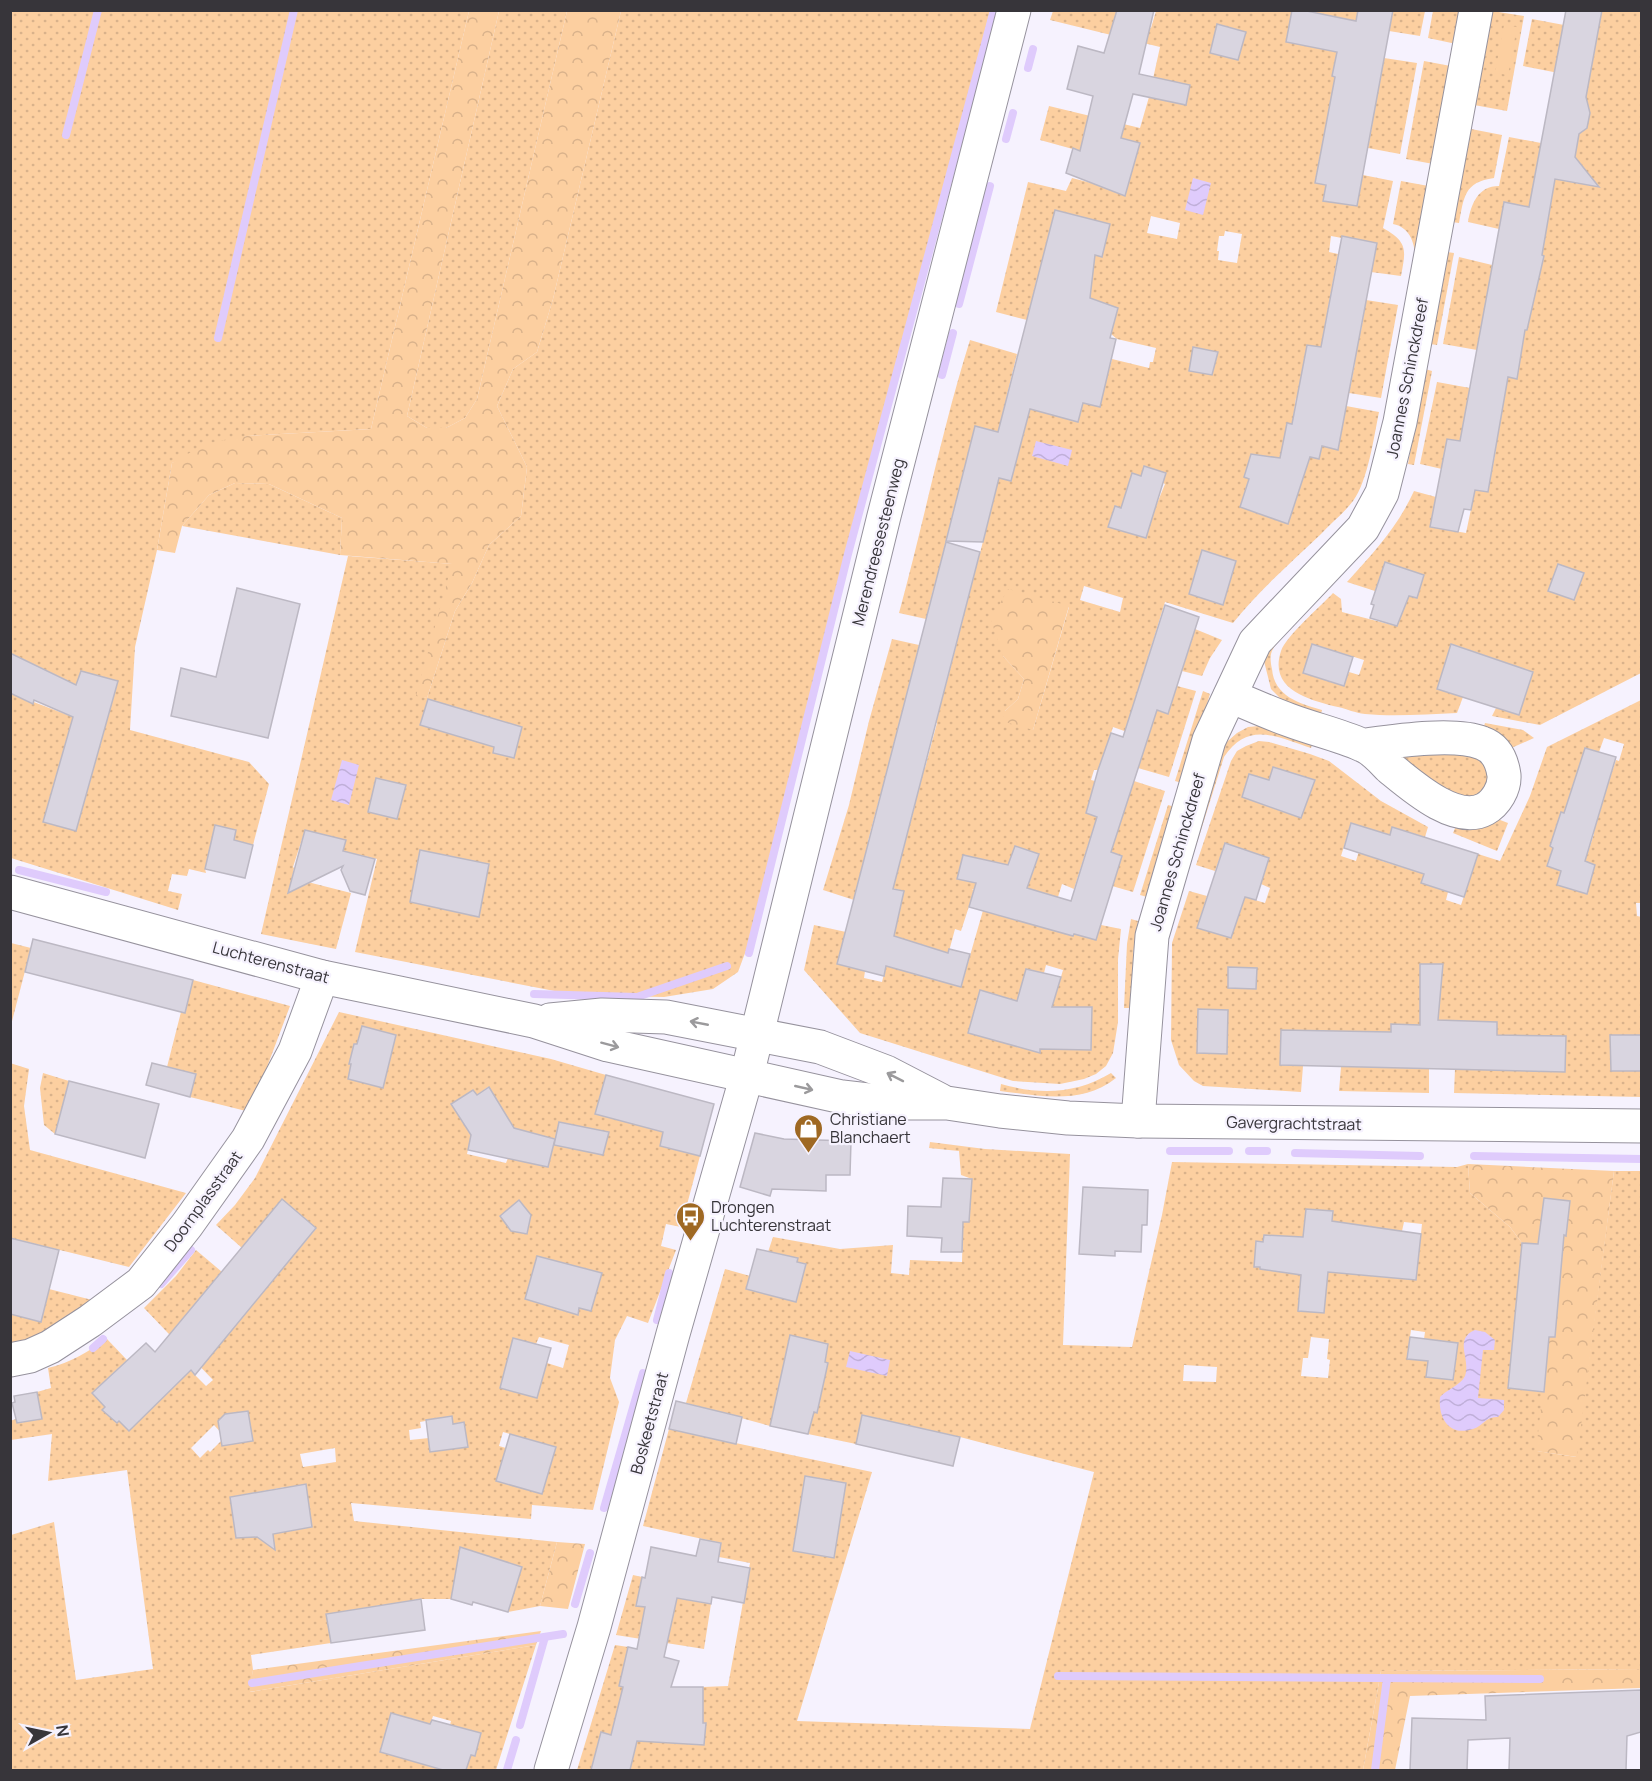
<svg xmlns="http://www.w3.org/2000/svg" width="1652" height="1781" font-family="Manrope,sans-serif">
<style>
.grass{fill:url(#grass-dots);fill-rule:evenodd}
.forest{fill:url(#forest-crowns)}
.park{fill:#fccfa0}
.water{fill:url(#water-waves)}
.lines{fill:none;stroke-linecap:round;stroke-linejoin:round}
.stream{stroke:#dfcbfc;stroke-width:8}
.building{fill:#d9d5e0;stroke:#bcb8c3;stroke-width:1.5}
.minor-casing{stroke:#96929d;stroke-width:35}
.major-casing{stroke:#96929d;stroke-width:35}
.minor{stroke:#fff;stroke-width:33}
.major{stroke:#fff;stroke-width:33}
.oneway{stroke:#9b9a9c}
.labels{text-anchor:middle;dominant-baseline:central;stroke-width:4.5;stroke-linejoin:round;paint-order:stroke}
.street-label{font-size:16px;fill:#37353a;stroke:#f6f2fe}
.poi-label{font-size:16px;fill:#37353a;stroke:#f6f2fe;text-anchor:start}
</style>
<defs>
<pattern id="grass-dots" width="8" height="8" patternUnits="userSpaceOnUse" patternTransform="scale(1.5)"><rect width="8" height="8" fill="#fccfa0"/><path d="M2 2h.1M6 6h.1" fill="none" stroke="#d9b28b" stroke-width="1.8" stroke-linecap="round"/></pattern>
<pattern id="forest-crowns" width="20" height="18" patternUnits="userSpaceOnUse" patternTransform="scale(1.5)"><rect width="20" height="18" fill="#fccfa0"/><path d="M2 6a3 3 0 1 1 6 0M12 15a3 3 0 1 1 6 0" fill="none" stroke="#d9b28b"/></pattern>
<pattern id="water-waves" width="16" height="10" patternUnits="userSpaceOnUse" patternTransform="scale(1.5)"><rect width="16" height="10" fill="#dfcbfc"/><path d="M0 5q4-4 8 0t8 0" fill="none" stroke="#c0afd9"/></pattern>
</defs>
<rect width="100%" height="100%" fill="#f6f2fe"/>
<!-- grass -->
<g class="grass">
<polygon points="11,11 469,11 371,429 247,436 172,463 157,550 135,647 130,730 249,762 269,784 253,845 234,840 215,825 205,869 206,873 189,869 187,876 172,874 168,891 182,894 178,910 11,858 10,693 73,717 43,822 76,831 117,682 76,685 11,653"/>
<polygon points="499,11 567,11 477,399 465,418 446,428 427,428 407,416"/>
<polygon points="621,11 990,11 751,937 738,972 713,989 664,997 575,995 355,952 377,859 343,851 305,830 293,867 294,868 292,878 351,893 336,949 261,934 348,556 453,564 417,695 427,698 455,611 472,583 489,545 521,516 527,467 497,406 513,369 537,352 553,299"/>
<path d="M1053 11H1117L1115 19 1151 28 1156 11H1292L1287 42 1313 47 1302 11H1358L1353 37 1341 35 1332 76 1378 87 1384 58 1417 63 1400 154 1368 148 1373 120 1323 155H1320L1315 183 1326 185 1323 201 1356 206 1363 175 1393 181 1383 228C1408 242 1406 250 1401 276L1371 272 1376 243 1342 236V238L1331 236 1329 252 1338 254 1325 325 1361 331 1366 300 1398 305 1381 398 1349 393 1355 363 1306 354 1298 398H1296L1288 454 1319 459 1322 446 1338 450 1346 406 1379 412C1374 436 1368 481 1353 501 1344 513 1331 523 1321 534 1291 563 1259 590 1233 623L1165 602 1134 703 1168 714 1177 686 1196 691 1169 777 1138 768 1147 739 1113 727 1099 770H1094L1091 780 1095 781 1086 813 1120 823 1134 781 1165 791 1133 892 1112 886 1122 856 1088 845 1074 889 1062 884 1058 897 1062 930 1096 940 1101 925 1121 929 1118 959V1022L1113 1053 1106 1066 1096 1074 1084 1079 1060 1084 1013 1081 860 1033 804 970 814 925 846 932 837 964 865 971 864 978 882 982 904 891 860 880 854 900 823 890 849 805 869 721 892 639 919 645 912 678 946 685 968 599 933 590 926 619 899 613C924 522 942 429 970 340L1017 354 1006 399 1061 413 1060 417 1077 422 1083 403 1106 381 1112 359 1149 368 1150 362H1153L1156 348 1117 339 1111 334 1118 308 1090 298V292L1037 278 1027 320 996 312 1028 182 1066 191 1072 178 1126 192 1140 143 1086 128 1080 151 1040 140 1049 106 1140 128 1149 97 1160 47 1050 20ZM1217 25 1246 32 1238 60 1210 52ZM1151 216 1180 223 1177 239 1147 233ZM1225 231 1242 234 1237 263 1218 260 1219 251H1217L1219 236H1224ZM975 426 1008 434 1011 480 964 472ZM1251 454 1299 461 1302 481 1288 524 1240 507 1249 479 1244 477ZM1144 466 1166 473 1163 483 1165 484 1154 511 1123 501 1132 474 1141 476ZM1115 506 1152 518 1146 538 1109 527ZM954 508 991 510 978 561 943 553ZM1202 550 1236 561 1223 604 1190 594ZM1084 586 1123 598 1120 612 1080 600ZM1069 607 1033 730 1005 711 1018 699 1024 679 1003 656ZM902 714 937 723 925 768 890 759ZM880 796 915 805 903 850 868 841ZM1015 846 1039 854 1033 872 1009 863ZM972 889 988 893 961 987 941 981 955 929 961 931 974 891ZM917 943 944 952 936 980 923 977 929 956 914 951ZM1046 965 1063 970 1053 1004 1020 994 1026 969 1044 973ZM994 994 1018 1001 1012 1045 968 1033 977 999 991 1003ZM1049 1007H1092L1091 1050 1048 1049Z"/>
<polygon points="1393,11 1425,11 1420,36 1389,31"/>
<polygon points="1433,11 1467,11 1461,45 1428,38"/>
<polygon points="1492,11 1524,16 1507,111 1474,105"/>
<path d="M1602 11H1641V673L1540 725 1492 716 1496 708 1519 715 1533 672 1452 644 1463 697 1457 713C1427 714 1395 717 1365 714 1355 713 1347 709 1338 707 1310 700 1268 690 1281 651 1286 636 1321 606 1333 593L1341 599 1342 612 1396 626 1409 596 1417 598 1424 575 1385 563 1375 591 1347 582C1374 552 1397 528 1414 491L1436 497 1431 527 1466 533 1475 490 1488 492 1496 449 1448 439 1442 469 1420 464 1437 382 1470 388 1501 416 1509 372 1518 373 1524 334 1482 322 1477 350 1443 344 1459 257 1492 265 1488 290 1515 294 1514 305 1532 309 1544 256 1542 255 1539 209 1504 202 1499 229 1468 222C1471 204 1478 186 1499 186L1509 137 1541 143 1535 175 1580 184 1584 180 1573 165 1580 129 1585 130 1587 128 1589 109 1584 108 1579 77 1523 66 1532 19 1564 25ZM1312 644 1364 660 1359 675 1349 672 1344 685 1303 673Z"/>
<polygon points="1424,61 1456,67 1439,165 1406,159"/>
<path d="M1471 129 1502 135 1494 178C1464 182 1464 197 1459 223L1452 222Z"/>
<path d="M1401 181 1434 187 1415 257C1415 242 1409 227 1393 224Z"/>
<polygon points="1447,252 1454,253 1437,345 1430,344"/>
<polygon points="1425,369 1432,371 1414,465 1408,464"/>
<polygon points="235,483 269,484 342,518 340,555 182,526 209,495"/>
<path d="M1319 589 1327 591C1315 603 1274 640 1271 654 1270 658 1271 665 1272 669 1274 696 1300 704 1322 710L1320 717 1283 701 1271 689 1264 661 1271 638Z"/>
<polygon points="1195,629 1222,640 1210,658 1202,676 1182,671"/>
<polygon points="1203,691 1210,694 1182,783 1175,781"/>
<path d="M1641 700 1642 903H1636L1637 916 1642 917 1641 1035H1610L1611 1070 1641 1071V1097L1454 1093 1455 1069 1497 1043V1022L1445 1021 1399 1068H1429V1093L1339 1091 1341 1067H1369V1032L1281 1030 1280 1065 1303 1066 1301 1092 1203 1086 1194 1081 1179 1065 1171 1040 1172 943 1189 891 1207 896 1197 928 1231 938 1245 897 1265 903 1270 888 1261 884 1268 858 1225 843 1215 871 1196 865 1231 761 1237 751 1246 746 1259 741 1269 742 1310 754 1329 761 1381 801 1428 827 1425 837 1392 827 1382 861 1424 874 1421 883 1448 892 1446 900 1461 905 1478 854 1500 861 1530 796 1547 747ZM1604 738 1624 744 1619 761 1616 760 1603 799 1572 789 1585 748 1599 752ZM1274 767 1314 780 1301 818 1242 797 1249 774 1269 780ZM1561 812 1593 823 1590 832 1594 834 1585 861 1587 893 1557 885 1561 871 1547 866 1553 848 1550 846ZM1351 824 1366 828 1356 861 1341 856ZM1228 967 1257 968 1256 989 1228 988ZM1199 1009 1228 1010 1227 1053H1197ZM1518 1035 1566 1036 1565 1071H1518Z"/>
<polygon points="1485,723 1523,730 1534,738 1509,749 1483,730"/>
<path d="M1259 726 1313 741 1311 748C1277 737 1248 720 1224 757L1190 865 1221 747 1237 733 1248 727Z"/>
<polygon points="1403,752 1473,753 1491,763 1485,798 1457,799 1402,759"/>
<polygon points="1168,805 1175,807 1147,897 1140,895"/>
<polygon points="1495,818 1508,823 1497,851 1453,833 1457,824"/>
<polygon points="1131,919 1138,921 1133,954 1133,1008 1124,1008 1127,944"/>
<polygon points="11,943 31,948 11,1025 10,943"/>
<polygon points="193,980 290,1006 250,1112 190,1097 196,1074 167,1067 181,1012 185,1012"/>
<path d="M339 1012 551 1059 606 1075 598 1106 638 1117 637 1125 663 1132 660 1146 700 1156 681 1227 666 1224 661 1246 676 1250 648 1323 627 1316 615 1340 610 1378 619 1402 593 1510 532 1505 531 1519 351 1503 354 1521 557 1542 540 1606 508 1612 521 1567 460 1547 451 1599H421L326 1614 331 1643 251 1655 253 1670 250 1692 536 1645 496 1770H466L471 1755 450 1725 451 1721 433 1716 426 1737 430 1760 428 1766 443 1770H11V1535L54 1522 76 1680 153 1669 127 1470 48 1481 52 1434 11 1440 10 1421 16 1419 18 1423 41 1419 37 1392 51 1388 48 1368C71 1363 88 1351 107 1339L127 1360 92 1393 105 1407 103 1410 117 1423 119 1421 129 1430 187 1374 189 1369 206 1386 213 1380 144 1308 176 1276 196 1250 222 1272 272 1281 316 1229 282 1200 242 1248 216 1225 235 1205 255 1178ZM362 1026 396 1035 383 1087 348 1079 351 1064 349 1063 354 1044H357ZM488 1087 514 1128 555 1139 559 1122 548 1167 508 1158 506 1163 467 1154 471 1135 452 1104 473 1091 477 1095ZM519 1200 531 1215 527 1234 511 1231 500 1216ZM537 1256 602 1273 565 1304 563 1311 525 1299ZM539 1337 569 1345 563 1368 547 1363 537 1398 500 1388 513 1339 536 1344ZM441 1418 443 1425 464 1422 429 1438 410 1440 409 1430 421 1428 420 1422ZM214 1425 225 1437 210 1452 208 1450 200 1458 191 1448ZM503 1432 556 1447 542 1494 496 1481 506 1448 499 1446ZM335 1448 336 1462 303 1467 300 1454ZM306 1486 312 1527 273 1534 236 1538 230 1497 285 1487 286 1489Z"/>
<polygon points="10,1063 29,1069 24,1106 30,1150 186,1193 129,1267 11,1238"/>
<polygon points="43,1073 69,1081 55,1134 44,1125 40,1088"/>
<path d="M1111 1073 1116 1078C1082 1105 1040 1096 1000 1091L1001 1084C1039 1095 1077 1094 1111 1073Z"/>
<path d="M930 1142 985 1149 1070 1154 1063 1345 1132 1347 1162 1215 1172 1162 1457 1167 1468 1164 1470 1193 1510 1227 1522 1243 1508 1388 1544 1392 1537 1451 1576 1457 1614 1171H1641V1669L1381 1671 1363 1770H630L637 1742 601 1732 591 1770H577L615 1645 628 1647 619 1686 623 1687 618 1708 703 1711V1687L728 1686 750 1563 719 1557 721 1543 643 1526 669 1429 872 1472 797 1721 1030 1729 1094 1472 960 1437 862 1415 856 1444 808 1434 814 1412 817 1413 828 1363 825 1362 828 1345 790 1335 770 1426 686 1403 725 1269 750 1276 746 1289 796 1302 806 1264 797 1262 798 1258 768 1252 773 1237 840 1249 893 1245 891 1273 909 1275 910 1260 962 1262 963 1222H969L972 1179 961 1175 959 1151 929 1148ZM1306 1209 1333 1211 1324 1313 1298 1311 1300 1289 1306 1276 1261 1269 1257 1241 1263 1242 1264 1235 1306 1237ZM1404 1222 1422 1224 1416 1280 1360 1275 1402 1231ZM1411 1330 1425 1332 1421 1360 1407 1358ZM1311 1337 1329 1339 1327 1359 1330 1360 1328 1378 1301 1376 1303 1358H1308ZM1431 1340 1458 1344 1453 1380 1427 1377ZM1184 1365 1217 1367 1216 1382 1183 1381ZM805 1476 846 1483 833 1558 793 1551Z"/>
<polygon points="49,1289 96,1301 45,1333 11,1344 10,1314 41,1322"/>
<polygon points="633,1575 642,1577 637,1605 677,1598 711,1604 704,1649 616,1635"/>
</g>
<!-- forest -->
<g class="forest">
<polygon points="469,11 499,11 407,416 427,428 446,428 465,418 477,399 567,11 621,11 553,299 537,352 513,369 497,406 527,467 521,516 489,545 472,583 455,611 427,698 416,696 452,564 340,555 342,518 269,484 235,483 209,495 182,526 175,553 157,550 172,463 205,444 247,436 371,429"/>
<polygon points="1008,589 1069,606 1033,730 1002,721 1005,711 1018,699 1024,679 1003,656 991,620"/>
<polygon points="1468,1164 1614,1171 1577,1457 1536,1451 1549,1337 1555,1337 1560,1246 1522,1243 1510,1227 1470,1193"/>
<polygon points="557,1542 585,1544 568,1609 540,1606"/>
<polygon points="541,1631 536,1645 249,1692 253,1670"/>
<polygon points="1641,1669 1641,1688 1410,1696 1395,1770 1363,1770 1381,1671"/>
</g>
<!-- park -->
<polygon class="park" points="1504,25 1517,27 1508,75 1495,73"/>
<!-- water -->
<g class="water">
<polygon points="1193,178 1211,183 1203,215 1185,210"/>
<polygon points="1036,441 1072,450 1068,466 1032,456"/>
<polygon points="342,760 359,765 349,805 331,800"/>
<path d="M1475 1330 1485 1332 1495 1340 1494 1350H1483L1478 1398 1504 1400V1410L1498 1417C1486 1416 1483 1426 1473 1429 1449 1437 1438 1418 1440 1397 1446 1390 1461 1385 1465 1376 1471 1359 1453 1339 1475 1330Z"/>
<polygon points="850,1351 890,1360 887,1376 846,1367"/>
</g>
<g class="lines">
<!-- stream -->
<g class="stream">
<polyline points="1028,68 1033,49"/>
<polyline points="66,135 98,10"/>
<polyline points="1006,139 1013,113"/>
<polyline points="959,304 990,186"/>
<polyline points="218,338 294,10"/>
<polyline points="942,375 953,333"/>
<polyline points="19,870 106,892"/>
<polyline points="749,953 848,554 994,10"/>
<polyline points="534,994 637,997 727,966"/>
<polyline points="1170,1151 1229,1151"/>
<polyline points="1249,1151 1267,1151"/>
<polyline points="1295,1153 1420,1156"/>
<polyline points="1474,1156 1642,1159"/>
<polyline points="161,1284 191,1250"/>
<polyline points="657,1320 669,1273"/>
<polyline points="93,1348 103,1339"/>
<polyline points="604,1508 643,1373"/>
<polyline points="575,1604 590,1553"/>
<polyline points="1058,1676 1540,1679"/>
<polyline points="252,1683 563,1634"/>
<polyline points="520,1725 545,1637"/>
<polyline points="507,1770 516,1740"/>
<polyline points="1375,1770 1387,1678"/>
</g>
</g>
<!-- building -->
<g class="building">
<polygon points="1117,10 1154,10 1139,74 1190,85 1186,105 1133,94 1121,138 1140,143 1125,196 1066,173 1073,148 1080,151 1093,96 1067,89 1078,46 1104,53"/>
<polygon points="1292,10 1302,10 1356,21 1358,10 1393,10 1357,206 1323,201 1326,185 1315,183 1335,77 1332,76 1337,52 1286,42"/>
<polygon points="1566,10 1602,10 1586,97 1590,113 1587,128 1579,134 1575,157 1599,187 1555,179 1542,255 1544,256 1527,330 1525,330 1517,379 1508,377 1488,492 1475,490 1471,510 1464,509 1458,532 1430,527 1447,439 1460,441 1504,202 1529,207"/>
<polygon points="1217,24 1246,32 1238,60 1210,53"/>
<polygon points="1055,210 1110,224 1102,257 1095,255 1090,298 1118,308 1110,338 1116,339 1100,407 1083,403 1078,422 1030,409 1011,481 999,478 983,542 946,541 975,426 998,432"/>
<polygon points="1342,236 1377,243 1338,450 1322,446 1319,459 1310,457 1288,524 1240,507 1249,479 1244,477 1251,454 1280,458 1287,423 1292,424 1307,345 1321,347"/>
<polygon points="1193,347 1218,352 1212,375 1189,371"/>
<polygon points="1144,466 1166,473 1146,538 1108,527 1115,506 1121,508 1132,473 1141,476"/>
<polygon points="946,542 980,552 893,889 904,891 894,936 948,953 949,949 970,954 961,987 886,966 884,976 837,964"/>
<polygon points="1202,550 1236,561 1223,605 1189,594"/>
<polygon points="1385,562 1424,575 1417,598 1409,596 1397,626 1370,618 1374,605 1371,604"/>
<polygon points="1558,564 1584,573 1574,600 1548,591"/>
<polygon points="237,588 300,604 268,738 171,716 181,668 216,677"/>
<polygon points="1165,605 1199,617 1168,714 1157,710 1111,852 1122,856 1096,940 1074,934 1073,936 969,907 976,883 957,879 963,855 1008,865 1015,846 1039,854 1027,888 1071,901 1097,817 1086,813 1098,770 1111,733 1123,737"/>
<polygon points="1312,644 1353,657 1344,686 1303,673"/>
<polygon points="1451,644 1533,672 1519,715 1437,689"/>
<polygon points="10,653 76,685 81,671 118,681 76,831 43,822 73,717 34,700 33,704 10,693"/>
<polygon points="428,699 522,727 514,758 493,753 494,747 420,725"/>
<polygon points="1585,748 1616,757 1585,861 1595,865 1587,894 1557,885 1561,871 1547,866 1553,848 1550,846 1561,812 1564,813"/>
<polygon points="1273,767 1315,780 1301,818 1242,797 1249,774 1269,780"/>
<polygon points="376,778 406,785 397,819 368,812"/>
<polygon points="1351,823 1390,835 1392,827 1478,854 1464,897 1421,883 1424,874 1344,848"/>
<polygon points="215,825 236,830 234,840 253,845 245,878 205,869"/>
<polygon points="305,830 346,840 343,851 375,859 365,895 350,891 341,870 343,866 288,893"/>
<polygon points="1225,843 1269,858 1256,900 1245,897 1231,938 1197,928"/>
<polygon points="420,850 489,864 479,917 410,902"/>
<polygon points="33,939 193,980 185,1013 25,972"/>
<polygon points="1420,964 1443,964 1438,1020 1497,1022 1497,1035 1566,1036 1565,1072 1280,1065 1281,1030 1391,1032 1391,1024 1420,1025"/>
<polygon points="1228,967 1257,968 1256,989 1228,988"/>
<polygon points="1026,969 1061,977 1052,1007 1092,1007 1091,1050 1040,1049 1040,1053 968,1033 980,990 1017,1001"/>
<polygon points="1198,1009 1228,1010 1227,1054 1197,1053"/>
<polygon points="362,1026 396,1035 383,1088 348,1079 351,1064 349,1064 354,1044 357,1044"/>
<polygon points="1610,1035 1641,1035 1641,1071 1611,1071"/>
<polygon points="152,1063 196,1074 190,1097 146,1085"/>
<polygon points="606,1075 714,1104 700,1156 660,1146 663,1132 595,1114"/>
<polygon points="69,1081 159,1104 145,1158 55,1134"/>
<polygon points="489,1087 514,1128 555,1139 548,1167 468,1150 471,1135 451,1104 473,1090 477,1095"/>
<polygon points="559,1122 609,1132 603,1155 554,1145"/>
<polygon points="755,1133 784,1139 851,1141 850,1175 826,1175 826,1191 772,1189 770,1196 740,1187"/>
<polygon points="943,1178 972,1179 969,1222 963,1222 962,1252 941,1252 942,1238 907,1236 908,1206 941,1207"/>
<polygon points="1083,1187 1148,1190 1147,1225 1142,1225 1141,1252 1115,1251 1115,1256 1079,1254"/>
<polygon points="1544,1198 1570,1201 1566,1236 1564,1235 1555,1337 1549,1337 1544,1392 1508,1388 1522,1243 1538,1244"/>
<polygon points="282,1199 316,1228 195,1375 191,1370 129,1431 119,1421 117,1423 102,1410 105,1407 92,1393 146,1343 155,1352"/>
<polygon points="519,1200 531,1215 527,1234 511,1231 500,1216"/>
<polygon points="1306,1209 1333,1211 1332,1221 1421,1234 1416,1280 1328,1272 1324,1313 1298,1311 1301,1275 1260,1269 1260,1267 1254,1267 1256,1241 1263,1242 1264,1235 1303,1237"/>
<polygon points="10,1238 59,1250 41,1322 10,1314"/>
<polygon points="757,1249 798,1258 797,1262 806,1264 796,1302 746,1289"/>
<polygon points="537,1256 602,1273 591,1311 579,1308 578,1315 525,1299"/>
<polygon points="790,1335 828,1344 825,1362 828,1363 817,1413 814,1412 808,1434 770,1426"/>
<polygon points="1410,1337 1458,1343 1453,1380 1426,1377 1428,1361 1407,1359"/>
<polygon points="513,1338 551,1348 537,1398 500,1388"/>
<polygon points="37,1392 42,1419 17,1423 12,1403 15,1402 14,1396"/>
<polygon points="676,1401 742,1417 736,1444 669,1429"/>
<polygon points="248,1411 253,1441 222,1446 218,1421 225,1414"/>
<polygon points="862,1415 960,1437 953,1466 856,1444"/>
<polygon points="452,1416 453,1424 464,1422 468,1447 430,1452 426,1420"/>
<polygon points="510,1434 556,1447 542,1494 496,1481"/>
<polygon points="805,1476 846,1483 834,1558 793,1551"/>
<polygon points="306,1484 312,1527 273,1534 275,1550 257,1537 236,1538 230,1497"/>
<polygon points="700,1539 721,1543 718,1562 750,1568 744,1603 712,1597 711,1604 677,1598 664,1657 679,1661 671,1687 703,1687 703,1723 706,1723 704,1745 637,1741 630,1770 591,1770 601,1732 611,1735 623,1687 619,1686 628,1647 637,1649 645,1607 636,1606 642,1577 645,1578 651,1547 696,1556"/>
<polygon points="460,1547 522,1567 508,1612 473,1602 472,1605 451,1599"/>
<polygon points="421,1599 425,1630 331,1643 326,1614"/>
<polygon points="1641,1690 1641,1732 1627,1736 1626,1770 1509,1770 1510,1738 1468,1740 1467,1770 1410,1770 1412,1718 1486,1720 1485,1696"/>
<polygon points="391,1713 430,1724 432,1720 481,1733 475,1756 471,1755 466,1770 443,1770 380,1752"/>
</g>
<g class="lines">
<defs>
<g id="minor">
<path d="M1230 696C1250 704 1269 713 1289 720 1313 729 1339 735 1362 745 1373 749 1382 760 1390 768 1412 786 1456 825 1485 809 1496 803 1505 788 1504 775 1502 761 1496 748 1482 743 1455 732 1395 741 1365 745"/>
<polyline points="10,892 322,977 534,1021 608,1045 842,1097 894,1103 947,1103 1000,1111 1068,1118 1138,1121 1642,1126"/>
<polyline points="550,1020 602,1015 666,1017 820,1047 886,1072 940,1100"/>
<polyline points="1138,1121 1152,936 1209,740 1255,642 1363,528 1382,493 1400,422 1476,10"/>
<polyline points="10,1360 30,1356 50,1347 90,1321 141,1283 187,1225 248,1139 295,1051 322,977"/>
</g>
<polyline id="major" points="551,1770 594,1627 673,1334 747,1075 884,516 1014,10"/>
</defs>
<!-- minor casing -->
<use href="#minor" class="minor-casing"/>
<!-- major casing -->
<use href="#major" class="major-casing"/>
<!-- minor -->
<use href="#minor" class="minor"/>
<!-- major -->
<use href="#major" class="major"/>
</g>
<!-- one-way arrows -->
<defs><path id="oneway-shaft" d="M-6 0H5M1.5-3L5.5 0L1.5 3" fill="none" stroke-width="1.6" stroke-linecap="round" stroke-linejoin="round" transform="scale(1.5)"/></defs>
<g class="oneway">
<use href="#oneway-shaft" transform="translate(699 1023) rotate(-169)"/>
<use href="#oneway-shaft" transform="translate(610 1045) rotate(15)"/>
<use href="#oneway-shaft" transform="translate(895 1077) rotate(-153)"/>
<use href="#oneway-shaft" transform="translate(804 1088) rotate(13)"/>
</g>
<!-- icons -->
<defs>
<symbol id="shop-pin" viewBox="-11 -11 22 30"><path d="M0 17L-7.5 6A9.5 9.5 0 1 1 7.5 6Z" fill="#9f6923" stroke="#f6f2fe"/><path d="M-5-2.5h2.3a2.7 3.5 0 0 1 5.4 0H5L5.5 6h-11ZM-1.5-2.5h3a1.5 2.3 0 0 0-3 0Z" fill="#fff"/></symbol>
<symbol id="bus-pin" viewBox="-11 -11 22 30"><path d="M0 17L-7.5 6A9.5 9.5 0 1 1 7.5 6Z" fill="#9f6923" stroke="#f6f2fe"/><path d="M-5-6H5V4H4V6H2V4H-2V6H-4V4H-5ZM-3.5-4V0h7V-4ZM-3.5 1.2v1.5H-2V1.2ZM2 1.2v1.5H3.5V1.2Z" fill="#fff"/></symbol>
</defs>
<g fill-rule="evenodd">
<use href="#shop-pin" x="792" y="1112" width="33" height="45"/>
<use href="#bus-pin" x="674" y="1200" width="33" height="45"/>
</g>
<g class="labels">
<!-- street labels -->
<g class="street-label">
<text transform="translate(1407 378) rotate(-79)">Joannes Schinckdreef</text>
<text transform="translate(878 542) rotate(-76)">Merendreesesteenweg</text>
<text transform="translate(1177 852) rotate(-74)">Joannes Schinckdreef</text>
<text transform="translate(271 962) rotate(15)">Luchterenstraat</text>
<text transform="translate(1294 1123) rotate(1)">Gavergrachtstraat</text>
<text transform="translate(203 1201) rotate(-54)">Doornplasstraat</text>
<text transform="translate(649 1423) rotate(-75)">Boskeetstraat</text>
</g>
<!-- poi labels -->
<g class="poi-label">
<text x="830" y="1119">Christiane<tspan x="830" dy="18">Blanchaert</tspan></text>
<text x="711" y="1207">Drongen<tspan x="711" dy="18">Luchterenstraat</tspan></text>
</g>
</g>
<!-- border -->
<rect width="1652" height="1781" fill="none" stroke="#37353a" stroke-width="24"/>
<!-- north arrow -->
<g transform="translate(48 1733) rotate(81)" stroke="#f6f2fe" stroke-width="4.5" paint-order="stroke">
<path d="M0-4.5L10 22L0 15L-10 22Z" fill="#37353a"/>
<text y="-9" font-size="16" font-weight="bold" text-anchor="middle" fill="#37353a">N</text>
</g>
</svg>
